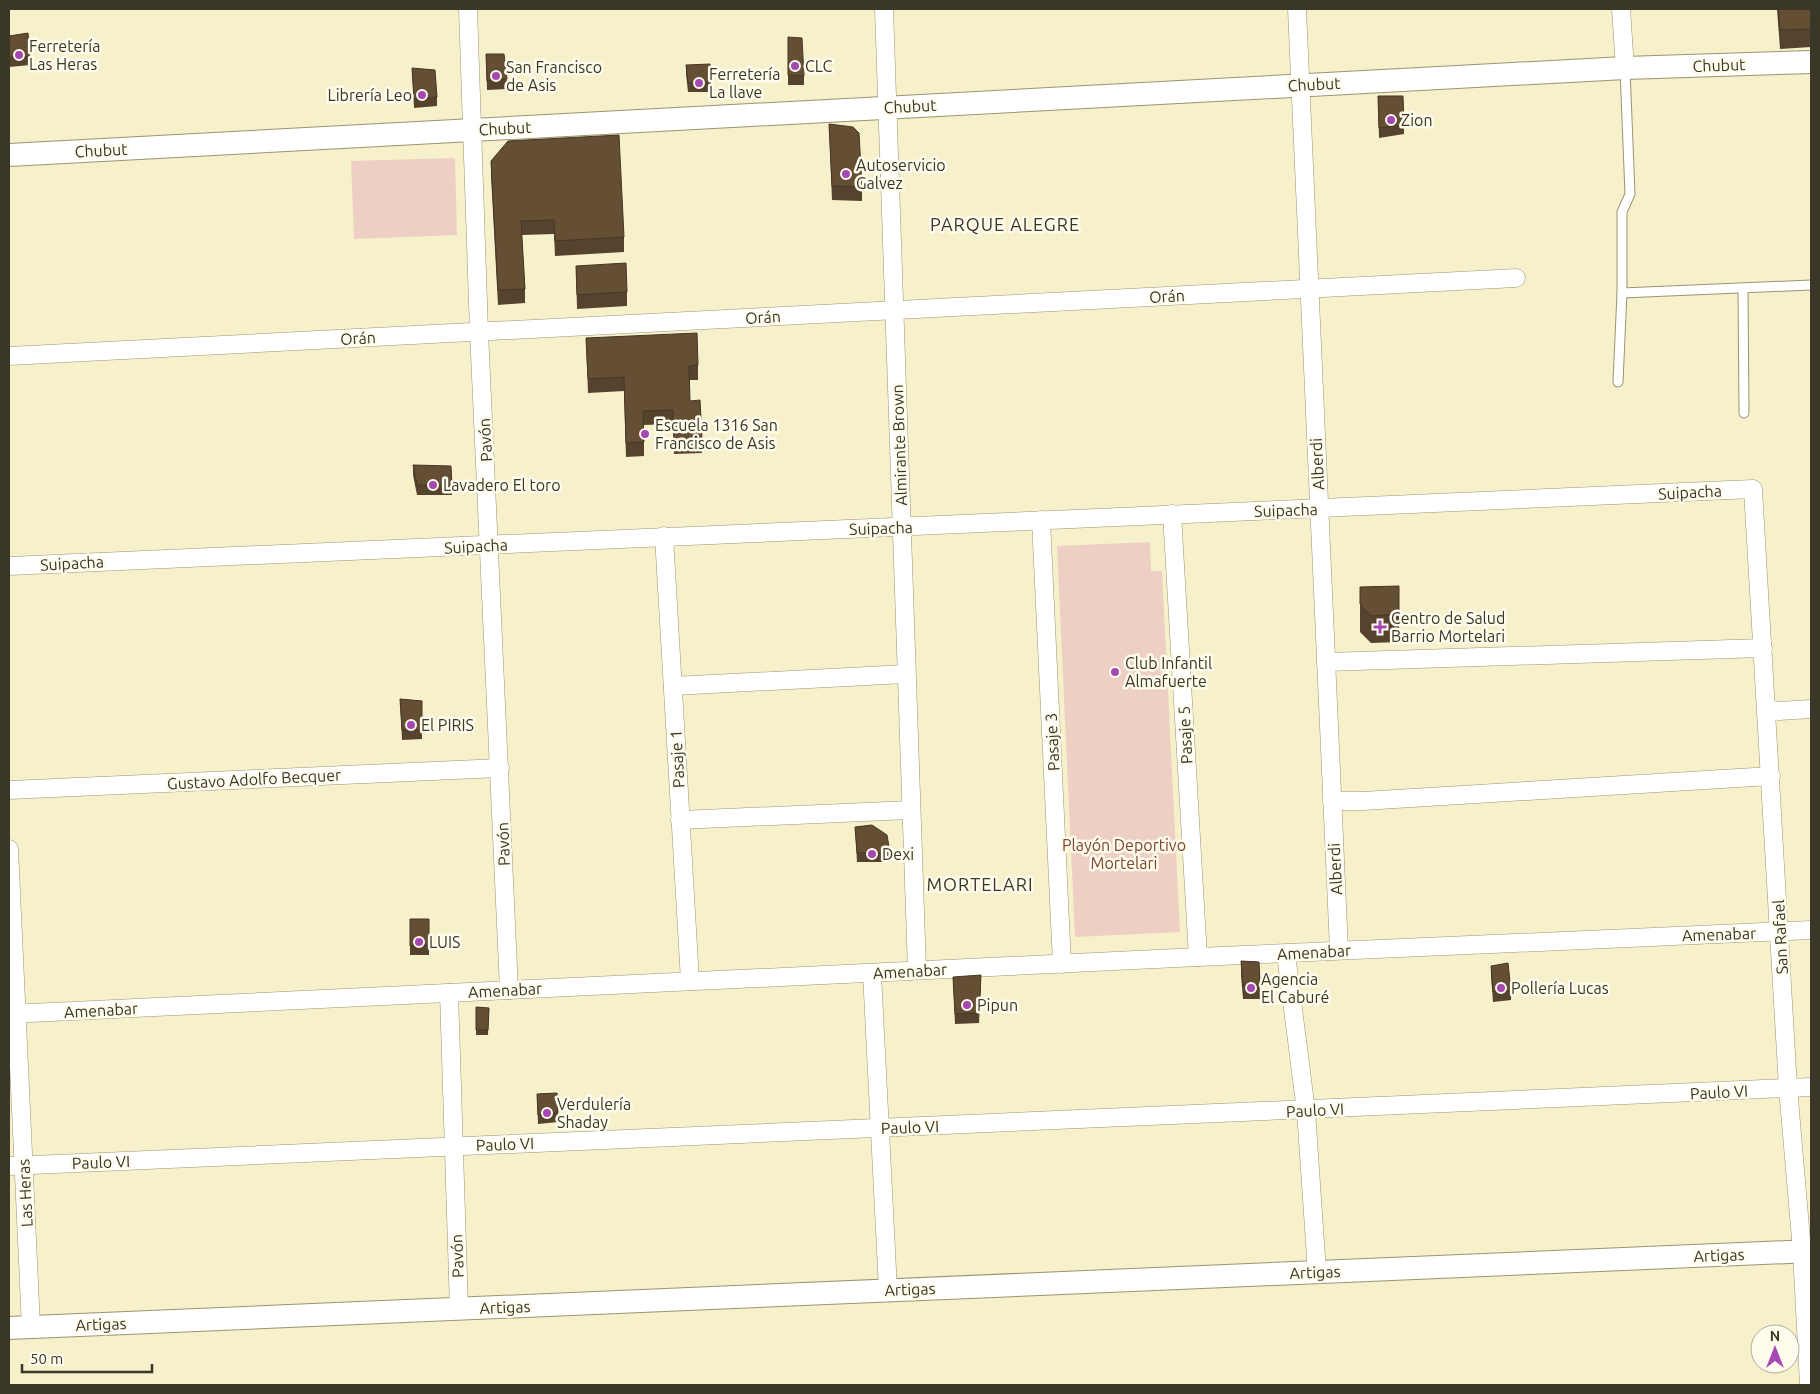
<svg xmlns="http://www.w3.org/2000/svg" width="1820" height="1394" font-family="Ubuntu,sans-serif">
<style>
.green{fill:#edd0c3}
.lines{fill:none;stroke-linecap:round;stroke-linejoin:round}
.service-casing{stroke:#9a9471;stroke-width:11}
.minor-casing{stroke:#9a9471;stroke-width:19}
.tertiary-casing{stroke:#9a9471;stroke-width:24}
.service{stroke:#fff;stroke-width:9}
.minor{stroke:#fff;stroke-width:18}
.tertiary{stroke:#fff;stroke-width:22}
.wall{fill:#56432d}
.building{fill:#644e34;stroke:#463724}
.poi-dot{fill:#a648b1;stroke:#fffcee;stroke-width:2}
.labels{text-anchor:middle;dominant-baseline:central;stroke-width:5;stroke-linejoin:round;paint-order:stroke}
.poi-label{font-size:16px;fill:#3a3729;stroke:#fffcee;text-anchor:start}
.street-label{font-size:16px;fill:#3a3729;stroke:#fffcee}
.park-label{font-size:16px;fill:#7c462d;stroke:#fffcee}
.neighbourhood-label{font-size:18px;letter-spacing:1px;fill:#3a3729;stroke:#fffcee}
</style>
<rect width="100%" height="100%" fill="#f6f0cb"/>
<!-- green -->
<g class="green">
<polygon points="455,158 457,235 354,239 351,161"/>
<polygon points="1150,542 1151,571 1162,571 1180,932 1075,937 1057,546"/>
</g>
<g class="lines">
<defs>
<g id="service">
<polyline points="1625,69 1630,194 1622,212 1622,293 1811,285"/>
<polyline points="1743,288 1744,413"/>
<polyline points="1618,382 1622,293"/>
</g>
<g id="minor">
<polyline points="468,9 479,332 509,990"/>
<polyline points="884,9 917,970"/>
<polyline points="1297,9 1339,950"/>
<polyline points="1621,9 1625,68"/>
<polyline points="9,356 1516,278"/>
<polyline points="1172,514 1198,957"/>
<polyline points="1041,520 1062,964"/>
<polyline points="664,536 690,981"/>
<polyline points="9,566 1753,489 1788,1088 1802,1251 1809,1385"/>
<polyline points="1326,662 1763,648"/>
<polyline points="673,686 906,674"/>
<polyline points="1767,709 1779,711 1811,709"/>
<polyline points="9,790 500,768"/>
<polyline points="1332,801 1363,801 1771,776"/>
<polyline points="680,820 911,810"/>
<polyline points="9,849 31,1327"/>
<polyline points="1286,954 1306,1111 1317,1272"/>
<polyline points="872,973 888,1290"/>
<polyline points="449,993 459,1309"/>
<polyline points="9,1014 1198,957 1811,930"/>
<polyline points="9,1166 1811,1087"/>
</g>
<g id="tertiary">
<polyline points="9,155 1625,68 1811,62"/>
<polyline points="9,1328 1811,1251"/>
</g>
</defs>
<!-- service casing -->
<use href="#service" class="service-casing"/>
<!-- minor casing -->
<use href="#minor" class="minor-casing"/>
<!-- tertiary casing -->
<use href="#tertiary" class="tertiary-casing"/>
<!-- service -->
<use href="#service" class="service"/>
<!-- minor -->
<use href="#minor" class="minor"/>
<!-- tertiary -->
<use href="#tertiary" class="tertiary"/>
</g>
<!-- wall -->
<g class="wall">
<polygon points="1777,9 1811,9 1811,47 1780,49"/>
<polygon points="9,36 30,56 30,65 9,67"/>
<polygon points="788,37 804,76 804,85 788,85"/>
<polygon points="486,54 507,79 507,89 487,90"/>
<polygon points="686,65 711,82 711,92 688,92 686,74"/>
<polygon points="412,68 437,97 437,106 414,108"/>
<polygon points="1378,96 1404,125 1404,134 1379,138"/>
<polygon points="829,124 862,187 862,201 832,200"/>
<polygon points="491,161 624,237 624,252 555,256 554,234 522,235 525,289 525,303 498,305 491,175"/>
<polygon points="576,266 627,292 627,306 577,309"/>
<polygon points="586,338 698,365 698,380 689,380 690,401 702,439 702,453 674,454 673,424 644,425 644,456 626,457 624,391 588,393"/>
<polygon points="413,465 452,486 452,495 417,495 413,475"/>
<polygon points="1360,587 1399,614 1399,642 1371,643 1360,632"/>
<polygon points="400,699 422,701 422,739 402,740"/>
<polygon points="855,827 890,853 890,862 857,862"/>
<rect x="410" y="919" width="19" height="36"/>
<polygon points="1241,961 1259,962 1260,999 1243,999 1241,975"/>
<polygon points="1491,966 1511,991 1511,1000 1493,1002 1491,975"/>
<polygon points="953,977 981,984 979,1023 955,1024"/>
<polygon points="476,1007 489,1008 488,1035 476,1035"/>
<polygon points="557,1093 558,1122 538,1124 537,1094"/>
</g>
<!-- building -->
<g class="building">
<polygon points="1778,9 1811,9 1811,29 1780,30"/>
<polygon points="28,33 30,56 9,57 9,36"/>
<polygon points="788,37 802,38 804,76 788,75"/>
<polygon points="486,54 504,54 507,79 487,81"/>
<polygon points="710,64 711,82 688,83 686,65"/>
<polygon points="412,68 435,70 437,97 414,99"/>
<polygon points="1378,96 1403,96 1404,125 1379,128"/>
<polygon points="829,124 853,127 859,133 862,187 832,186"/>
<polygon points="619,135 624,237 555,241 554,220 521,221 525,289 498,290 491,161 508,141"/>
<polygon points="626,263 627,292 577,295 576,266"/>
<polygon points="697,333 698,365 689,366 690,401 700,400 702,439 674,440 673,410 643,411 644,442 626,443 624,377 588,379 586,338"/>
<polygon points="413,465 451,466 452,486 417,485"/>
<polygon points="1399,586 1399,614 1371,616 1360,604 1360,587"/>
<polygon points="400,699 422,701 422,730 402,730"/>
<polygon points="872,825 887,835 890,853 857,853 855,827"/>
<polygon points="410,919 429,919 429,945 410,946"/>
<polygon points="1241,961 1259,962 1260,985 1243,985"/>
<polygon points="1508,963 1511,991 1493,992 1491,966"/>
<polygon points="981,975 979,1013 955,1014 953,977"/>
<polygon points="476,1007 489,1008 488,1030 476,1030"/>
<polygon points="557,1093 558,1113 538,1115 537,1094"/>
</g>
<!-- markers -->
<g class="poi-dot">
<circle cx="19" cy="55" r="5"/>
<circle cx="795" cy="66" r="5"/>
<circle cx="496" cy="76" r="5"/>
<circle cx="699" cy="83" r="5"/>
<circle cx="422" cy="95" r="5"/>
<circle cx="1391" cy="120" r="5"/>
<circle cx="846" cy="174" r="5"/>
<circle cx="645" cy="434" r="5"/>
<circle cx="433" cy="485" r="5"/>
<path d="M1377.5 619.5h5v5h5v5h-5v5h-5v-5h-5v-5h5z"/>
<circle cx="1115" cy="672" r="5"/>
<circle cx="411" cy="725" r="5"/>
<circle cx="872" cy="854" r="5"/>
<circle cx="419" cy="942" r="5"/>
<circle cx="1251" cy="988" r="5"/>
<circle cx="1501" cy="988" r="5"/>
<circle cx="967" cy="1005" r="5"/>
<circle cx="547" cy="1113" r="5"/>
</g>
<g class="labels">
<!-- poi labels -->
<g class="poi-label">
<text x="29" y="46">Ferretería<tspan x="29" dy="18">Las Heras</tspan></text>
<text x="805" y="66">CLC</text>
<text x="506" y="67">San Francisco<tspan x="506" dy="18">de Asis</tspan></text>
<text x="709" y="74">Ferretería<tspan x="709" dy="18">La llave</tspan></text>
<text x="412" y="95" text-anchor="end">Librería Leo</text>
<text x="1401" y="120">Zion</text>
<text x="856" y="165">Autoservicio<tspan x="856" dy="18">Galvez</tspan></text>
<text x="655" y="425">Escuela 1316 San<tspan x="655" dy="18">Francisco de Asis</tspan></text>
<text x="443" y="485">Lavadero El toro</text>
<text x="1391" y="618">Centro de Salud<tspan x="1391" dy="18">Barrio Mortelari</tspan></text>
<text x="1125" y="663">Club Infantil<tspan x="1125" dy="18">Almafuerte</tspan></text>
<text x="421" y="725">El PIRIS</text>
<text x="882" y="854">Dexi</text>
<text x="429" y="942">LUIS</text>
<text x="1261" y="979">Agencia<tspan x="1261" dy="18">El Caburé</tspan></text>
<text x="1511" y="988">Pollería Lucas</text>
<text x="977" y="1005">Pipun</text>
<text x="557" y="1104">Verdulería<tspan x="557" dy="18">Shaday</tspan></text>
</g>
<!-- street labels -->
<g class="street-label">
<text transform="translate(1719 65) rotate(-2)">Chubut</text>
<text transform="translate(1314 84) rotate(-3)">Chubut</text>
<text transform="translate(910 106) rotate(-3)">Chubut</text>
<text transform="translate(505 128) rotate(-3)">Chubut</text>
<text transform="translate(101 150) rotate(-3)">Chubut</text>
<text transform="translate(1167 296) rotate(-3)">Orán</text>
<text transform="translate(763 317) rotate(-3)">Orán</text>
<text transform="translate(358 338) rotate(-3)">Orán</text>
<text transform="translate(485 440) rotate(-93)">Pavón</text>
<text transform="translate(899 445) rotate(-92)">Almirante Brown</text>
<text transform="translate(1317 464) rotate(-93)">Alberdi</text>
<text transform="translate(1690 492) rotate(-3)">Suipacha</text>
<text transform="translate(1286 510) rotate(-2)">Suipacha</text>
<text transform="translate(881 528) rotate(-2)">Suipacha</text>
<text transform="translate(476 546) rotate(-3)">Suipacha</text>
<text transform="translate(72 563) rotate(-3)">Suipacha</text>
<text transform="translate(1185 735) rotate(-93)">Pasaje 5</text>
<text transform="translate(1052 742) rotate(-93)">Pasaje 3</text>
<text transform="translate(677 759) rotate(-93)">Pasaje 1</text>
<text transform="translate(254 779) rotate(-3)">Gustavo Adolfo Becquer</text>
<text transform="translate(503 844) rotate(-92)">Pavón</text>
<text transform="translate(1335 869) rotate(-93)">Alberdi</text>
<text transform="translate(1719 934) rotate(-2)">Amenabar</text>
<text transform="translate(1780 937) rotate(-93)">San Rafael</text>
<text transform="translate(1314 952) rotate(-3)">Amenabar</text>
<text transform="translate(910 971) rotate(-3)">Amenabar</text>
<text transform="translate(505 990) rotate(-3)">Amenabar</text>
<text transform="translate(101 1010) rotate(-3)">Amenabar</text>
<text transform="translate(1719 1092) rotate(-3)">Paulo VI</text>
<text transform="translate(1315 1110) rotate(-3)">Paulo VI</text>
<text transform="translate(910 1127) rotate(-2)">Paulo VI</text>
<text transform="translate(505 1144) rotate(-2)">Paulo VI</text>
<text transform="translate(101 1162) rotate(-2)">Paulo VI</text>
<text transform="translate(25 1193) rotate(-93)">Las Heras</text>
<text transform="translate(1719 1255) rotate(-2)">Artigas</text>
<text transform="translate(457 1256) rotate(-92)">Pavón</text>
<text transform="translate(1315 1272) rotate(-2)">Artigas</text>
<text transform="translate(910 1289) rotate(-2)">Artigas</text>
<text transform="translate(505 1307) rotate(-2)">Artigas</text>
<text transform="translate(101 1324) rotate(-2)">Artigas</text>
</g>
<!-- park labels -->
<g class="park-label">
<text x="1124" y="845">Playón Deportivo<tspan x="1124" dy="18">Mortelari</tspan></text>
</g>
<!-- neighbourhood labels -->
<g class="neighbourhood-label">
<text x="1005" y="224">PARQUE ALEGRE</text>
<text x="980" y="884">MORTELARI</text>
</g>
</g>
<!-- border -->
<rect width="1820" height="1394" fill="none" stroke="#3a3729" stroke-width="20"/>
<!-- north arrow -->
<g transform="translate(1775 1349)"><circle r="24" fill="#fffcee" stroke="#b0ad9f"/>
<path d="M0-4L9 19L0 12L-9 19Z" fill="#a648b1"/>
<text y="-8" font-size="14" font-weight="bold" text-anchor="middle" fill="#3a3729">N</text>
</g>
<!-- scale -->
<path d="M22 1364v8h130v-8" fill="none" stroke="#3a3729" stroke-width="2.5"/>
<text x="30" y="1364" font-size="15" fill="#3a3729" stroke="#fffcee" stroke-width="4" paint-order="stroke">50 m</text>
</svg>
